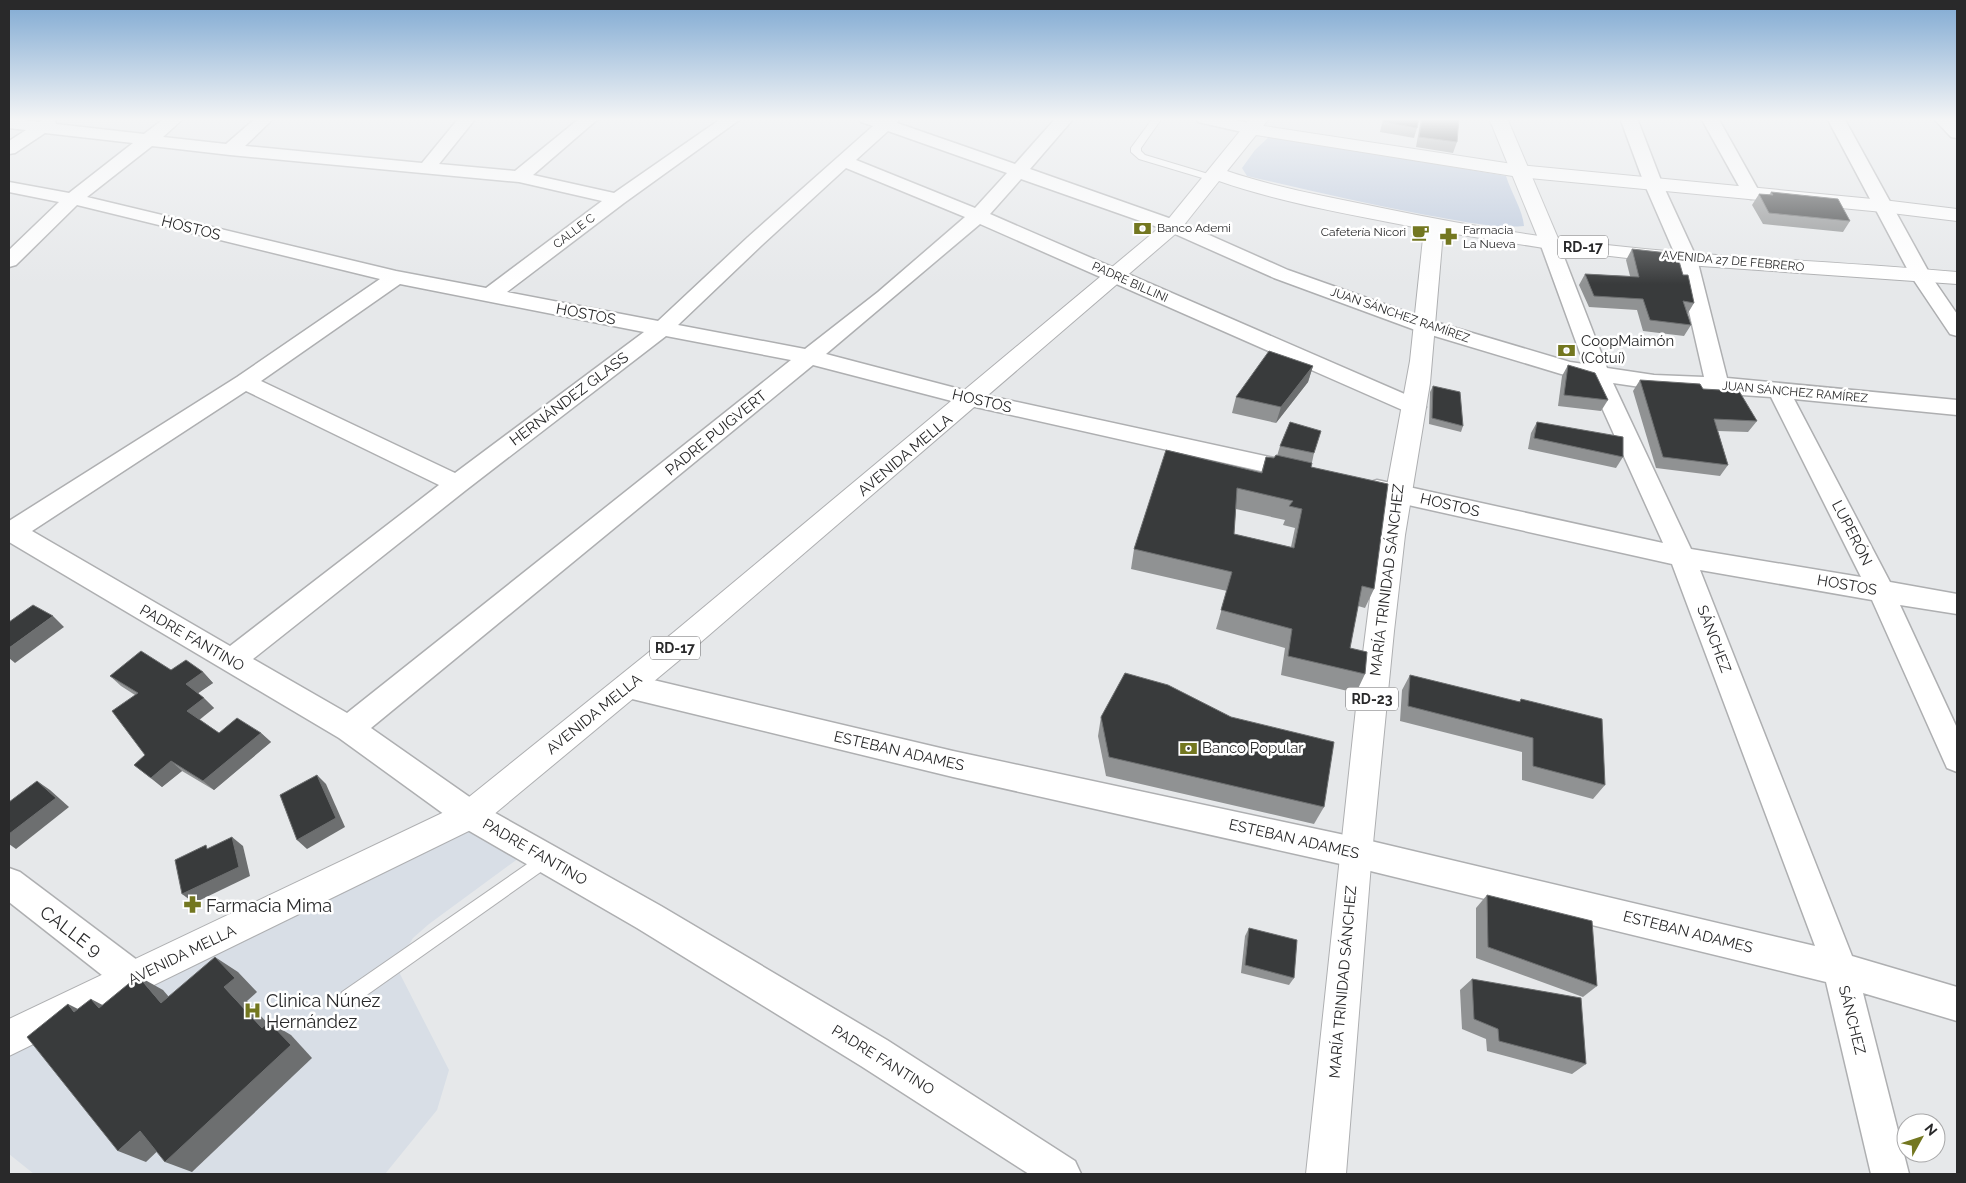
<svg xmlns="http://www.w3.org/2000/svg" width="1966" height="1183" font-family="Raleway,sans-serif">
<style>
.built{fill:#d8dee6}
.green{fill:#bbc8dc}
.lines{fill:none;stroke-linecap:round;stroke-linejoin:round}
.service-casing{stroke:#aeafb1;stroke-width:2}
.minor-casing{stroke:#aeafb1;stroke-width:3}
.secondary-casing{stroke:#aeafb1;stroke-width:2}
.primary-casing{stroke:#aeafb1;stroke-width:2}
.service{fill:#fff;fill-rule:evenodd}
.minor{fill:#fff;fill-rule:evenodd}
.secondary{fill:#fff;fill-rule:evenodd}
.primary{fill:#fff;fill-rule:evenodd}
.wall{fill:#909293;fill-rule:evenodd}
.shaded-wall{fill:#6d6f70}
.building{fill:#393b3c;stroke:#6d6f70;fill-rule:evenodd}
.labels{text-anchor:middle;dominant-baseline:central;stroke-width:5;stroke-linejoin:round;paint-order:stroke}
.far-poi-label{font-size:12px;fill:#29292a;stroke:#fff;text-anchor:start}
.far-street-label{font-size:12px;fill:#29292a;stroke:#fff}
.shield{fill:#fff;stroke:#69696a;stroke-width:1}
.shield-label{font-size:14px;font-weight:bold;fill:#29292a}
.street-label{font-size:15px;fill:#29292a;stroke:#fff}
.poi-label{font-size:15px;fill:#29292a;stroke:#fff;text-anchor:start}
.near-poi-label{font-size:18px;fill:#29292a;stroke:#fff;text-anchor:start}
.near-street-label{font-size:18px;fill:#29292a;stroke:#fff}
</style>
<rect width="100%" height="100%" fill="#e6e8ea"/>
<!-- built -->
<polygon class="built" points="464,828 519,858 429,924 413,938 403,954 400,974 449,1070 437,1110 385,1174 34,1174 9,1154 9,1047"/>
<!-- green -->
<path class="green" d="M1270 136 1506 176C1511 192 1523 211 1524 226 1492 229 1458 220 1426 215 1366 204 1307 190 1247 176L1242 168 1255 150Z"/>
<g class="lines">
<defs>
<g id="service">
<polygon points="1153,118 1162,118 1141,148 1141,151 1145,155 1215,176 1215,180 1209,180 1139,159 1131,152 1131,148"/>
<polygon points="546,851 552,854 554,859 552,864 354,1004 348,1007 342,1004 339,998 342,992"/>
</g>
<g id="minor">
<path d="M9 118 39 122 46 118 54 119 56 124 144 134 165 118H184L163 137 226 144 256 118H274L245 146 422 163 459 118H476L439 164 515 171 580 118H599L533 175 614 193 722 118H742L624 203 507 292 658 321 748 237 873 126 861 122 859 118H900L897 123 1015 164 1056 118H1074L1030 169 1180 222 1288 270 1432 321 1570 362 1584 364 1540 243 1543 239 1550 237 1557 239 1607 368 1654 375 1704 377 1677 259 1644 183 1620 118H1637L1662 183 1697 259 1727 378 1957 400V415L1794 399 1890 582 1957 594V614L1900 605 1957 728V772L1947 768 1872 600 1700 570 1852 956 1957 987V1021L1863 993 1909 1174H1871L1826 982 1354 867 953 777 628 698 618 694 614 686 618 678 628 674 953 751 1354 837 1815 946 1672 564 1377 498 1368 495 1365 489 1368 483 1377 480 1663 543 1589 379 1561 374 1418 331 1274 278 1166 230 1021 179 990 214 1423 402 1426 407 1423 412 1415 415 1407 412 980 224 826 354 971 392 1297 463 1305 465 1309 471 1305 477 1297 479 971 406 813 365 371 728 481 805 661 906 887 1040 1075 1161 1081 1174H1029L861 1066 637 928 459 825 339 738 9 542V521L237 377 380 279 77 205 16 265 9 267V250L59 202 9 192V182L69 193 133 143 45 133 15 153 9 154V141L26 130 9 128ZM888 131 1007 173 975 208 856 160ZM152 146 230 155 519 182 602 201 486 288 396 271 87 197ZM846 168 965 217 878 292 805 349 678 325 762 245ZM400 284 644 332 455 473 261 381ZM666 336 791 360 347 713 253 659 466 490ZM1613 383 1654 389 1771 397 1861 577 1691 549ZM246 391 439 485 230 646 32 531Z"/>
<polygon points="1196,118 1227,118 1257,125 1260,129 1257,133 1251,134 1198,122"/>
<polygon points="1701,118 1718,118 1760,193 1757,197 1751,199 1745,197"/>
<polygon points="1827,118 1844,118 1931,276 1957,314 1957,336 1950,334 1911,276"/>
<polygon points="1933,118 1951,118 1957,124 1957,138 1951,137"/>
<polygon points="9,868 20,872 145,966 150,978 145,990 133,995 121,990 9,902"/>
</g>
<g id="secondary">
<path d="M1250 118H1269C1262 128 1257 136 1245 133L1242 129Z"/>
<polygon points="1489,118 1507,118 1560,243 1557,247 1550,249 1543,247 1540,243"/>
</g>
<path id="primary" d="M1251 124 1519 165 1883 200 1957 209V221L1883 212 1519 177 1256 135 1227 171C1277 188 1330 197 1382 208 1483 229 1586 245 1689 253 1778 260 1868 264 1957 272V284L1687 265 1550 249 1443 232 1430 383 1405 535 1394 631 1371 864 1346 1174H1306L1356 708 1378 535 1410 361 1424 229C1356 215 1285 204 1219 181L1180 230 694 648 481 825 9 1056V1019L459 805 674 632 1166 222 1245 125Z"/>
</defs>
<!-- service casing -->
<use href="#service" class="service-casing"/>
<!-- minor casing -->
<use href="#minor" class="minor-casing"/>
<!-- secondary casing -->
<use href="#secondary" class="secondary-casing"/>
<!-- primary casing -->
<use href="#primary" class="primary-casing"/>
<!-- service -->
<use href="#service" class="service"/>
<!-- minor -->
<use href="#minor" class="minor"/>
<!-- secondary -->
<use href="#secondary" class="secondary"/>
<!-- primary -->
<use href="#primary" class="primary"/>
</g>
<!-- wall -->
<g class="wall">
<polygon points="1234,118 1245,118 1244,120"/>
<polygon points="1383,118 1419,118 1417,128 1414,138 1380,132"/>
<polygon points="1421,118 1459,118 1457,142 1453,153 1416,147"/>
<polygon points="1771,192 1850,221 1843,232 1763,224 1752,205 1759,194 1769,195"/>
<polygon points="1632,249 1683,275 1694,303 1688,313 1687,313 1691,325 1684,336 1643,331 1637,310 1589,307 1579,285 1585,274 1630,276 1626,260"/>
<polygon points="1568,365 1608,400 1601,411 1558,406 1562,376"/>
<polygon points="1313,366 1308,382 1276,423 1232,413 1236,397"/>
<polygon points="1640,380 1703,389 1757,421 1748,432 1718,431 1728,465 1720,476 1656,468 1633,391"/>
<polygon points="1433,386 1463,426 1461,432 1429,424 1430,392"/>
<polygon points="1537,422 1623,457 1616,468 1528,449 1531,433"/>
<path d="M1280 446 1314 453 1311 467 1374 589 1365 608 1358 606 1350 648 1365 674 1356 693 1281 675 1285 648 1216 629 1227 591 1131 569 1134 549 1261 473 1266 457 1274 458 1277 456ZM1236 509 1285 520 1283 525 1295 528 1291 547 1234 534Z"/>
<polygon points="203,672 213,683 198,693 214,708 199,719 219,733 261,733 271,742 214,790 182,771 162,787 134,765 145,755 135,695 121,686 110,676"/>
<polygon points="1410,675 1519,702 1521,699 1605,785 1593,799 1522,780 1522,752 1400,721 1402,690"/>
<polygon points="1101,717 1324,807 1314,824 1106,776 1098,736"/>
<polygon points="1487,895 1597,986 1583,997 1476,958 1476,908"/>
<polygon points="1249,928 1294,978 1289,985 1241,973 1245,936"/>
<polygon points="1472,979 1586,1064 1572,1074 1487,1051 1486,1039 1462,1029 1460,990"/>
</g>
<!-- shaded-wall -->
<g class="shaded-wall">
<polygon points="1313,366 1308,382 1276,423 1281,407"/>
<polygon points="53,616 64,627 15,663 9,658 9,648"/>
<polygon points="203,672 213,683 197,694 186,684"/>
<polygon points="204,698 214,708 198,721 187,711"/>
<polygon points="261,733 271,742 214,790 203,781"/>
<polygon points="171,761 182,771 162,787 151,778"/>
<polygon points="317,775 326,784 345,827 307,849 297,840"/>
<polygon points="37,781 50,790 69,807 16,849 9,844 9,834"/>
<polygon points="232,837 243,846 250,876 194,903 182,894"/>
<polygon points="215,957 238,972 257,992 247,1001 284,1041 262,1028 224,987"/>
<polygon points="138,976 163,990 186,1017 161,1003"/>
<polygon points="91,999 118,1013 99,1008"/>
<polygon points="68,1004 96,1018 74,1012"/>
<polygon points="269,1022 291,1035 312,1058 192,1172 165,1162"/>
<polygon points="140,1131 167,1142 146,1162 118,1151"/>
</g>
<!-- building -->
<g class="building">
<polygon points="1384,118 1419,118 1417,128 1383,122"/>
<polygon points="1422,118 1459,118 1457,142 1419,137"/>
<polygon points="1771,192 1838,199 1850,221 1769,213 1759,194 1773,195"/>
<polygon points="1632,249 1677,254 1683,275 1688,275 1694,303 1683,301 1691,325 1650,320 1643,299 1594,296 1585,274 1639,277"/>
<polygon points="1269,351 1313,366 1281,407 1236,397"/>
<polygon points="1568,365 1595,373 1608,400 1564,395"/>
<polygon points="1640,380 1700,384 1703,389 1739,391 1757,421 1714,419 1728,465 1663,457"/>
<polygon points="1433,386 1460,392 1463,426 1432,418"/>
<polygon points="1290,422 1321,431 1314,453 1280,446"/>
<polygon points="1537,422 1623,437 1623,457 1534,438"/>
<path d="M1166 450 1262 473 1266 457 1274 458 1276 455 1312 463 1311 467 1388 484 1374 589 1362 586 1350 648 1367 652 1365 674 1288 656 1292 629 1221 610 1232 572 1134 549ZM1237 488 1293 501 1289 506 1302 509 1294 548 1234 534Z"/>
<polygon points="33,605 53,616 9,648 9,622"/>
<polygon points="141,651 171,670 186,660 203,672 186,684 204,698 187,711 219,733 237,718 261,733 203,781 171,761 151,778 134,765 145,755 112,711 138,693 110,676"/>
<polygon points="1125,673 1168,685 1231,717 1334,742 1324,807 1109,757 1101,717"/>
<polygon points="1410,675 1520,702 1521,699 1602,719 1605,785 1533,766 1533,738 1408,706"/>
<polygon points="317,775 336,818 297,840 280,795"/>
<polygon points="37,781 56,798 9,834 9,802"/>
<polygon points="232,837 239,867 182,894 175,860 206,845 207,849"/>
<polygon points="1487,895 1592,921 1597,986 1488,947"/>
<polygon points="1249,928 1297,940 1294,978 1245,965"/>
<polygon points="215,957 235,978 224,987 262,1028 269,1022 291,1045 165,1162 140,1131 118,1151 27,1037 68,1004 74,1012 91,999 99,1008 138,976 161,1003"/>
<polygon points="1472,979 1581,998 1586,1064 1499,1041 1498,1029 1474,1019"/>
</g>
<!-- sky -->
<linearGradient id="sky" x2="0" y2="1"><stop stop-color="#7fa9d2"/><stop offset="0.42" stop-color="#f4f5f6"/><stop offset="1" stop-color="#f4f5f6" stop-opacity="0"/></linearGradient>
<rect width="1966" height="284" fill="url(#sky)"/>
<!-- icons -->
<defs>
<symbol id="bank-bare" viewBox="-9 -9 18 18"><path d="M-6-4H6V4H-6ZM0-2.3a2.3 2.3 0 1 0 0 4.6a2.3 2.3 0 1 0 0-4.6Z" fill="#737720" stroke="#fff" stroke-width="2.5" paint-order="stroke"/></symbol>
<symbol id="cafe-bare" viewBox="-9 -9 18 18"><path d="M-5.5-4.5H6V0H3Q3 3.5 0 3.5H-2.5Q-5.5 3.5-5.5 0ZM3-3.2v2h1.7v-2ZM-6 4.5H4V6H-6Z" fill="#737720" stroke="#fff" stroke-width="2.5" paint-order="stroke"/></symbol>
<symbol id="pharmacy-bare" viewBox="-9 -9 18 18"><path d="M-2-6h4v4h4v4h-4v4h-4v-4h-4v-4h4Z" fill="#737720" stroke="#fff" stroke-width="2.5" paint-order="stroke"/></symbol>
<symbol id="hospital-bare" viewBox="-9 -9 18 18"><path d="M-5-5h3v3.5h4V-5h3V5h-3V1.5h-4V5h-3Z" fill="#737720" stroke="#fff" stroke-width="2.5" paint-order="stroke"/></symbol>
</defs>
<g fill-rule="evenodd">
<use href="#bank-bare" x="1130" y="216" width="25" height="25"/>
<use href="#cafe-bare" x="1408" y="220" width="25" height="25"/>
<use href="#pharmacy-bare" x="1436" y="224" width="25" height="25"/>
<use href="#bank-bare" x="1554" y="338" width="25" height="25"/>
<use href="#bank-bare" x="1176" y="736" width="25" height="25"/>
<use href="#pharmacy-bare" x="180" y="892" width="25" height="25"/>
<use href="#hospital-bare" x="240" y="998" width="25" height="25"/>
</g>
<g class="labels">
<!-- far-poi labels -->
<g class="far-poi-label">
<text x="1157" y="228">Banco Ademi</text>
<text x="1463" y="230">Farmacia<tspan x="1463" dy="14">La Nueva</tspan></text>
<text x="1406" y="232" text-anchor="end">Cafetería Nicori</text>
</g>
<!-- far-street labels -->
<g class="far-street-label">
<text transform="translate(574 231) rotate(-37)">CALLE C</text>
<text transform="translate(1733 261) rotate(5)">AVENIDA 27 DE FEBRERO</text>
<text transform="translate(1130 282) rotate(24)">PADRE BILLINI</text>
<text transform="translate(1400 315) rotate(19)">JUAN SÁNCHEZ RAMÍREZ</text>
<text transform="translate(1795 392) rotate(5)">JUAN SÁNCHEZ RAMÍREZ</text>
</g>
<!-- shield labels -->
<g class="shield">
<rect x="1558" y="235.5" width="50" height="23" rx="4"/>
<rect x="650" y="636.5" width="50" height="23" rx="4"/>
<rect x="1346" y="687.5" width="52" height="23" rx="4"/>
</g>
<g class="shield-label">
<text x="1583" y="247">RD-17</text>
<text x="675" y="648">RD-17</text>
<text x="1372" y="699">RD-23</text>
</g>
<!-- street labels -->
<g class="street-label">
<text transform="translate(191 228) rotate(14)">HOSTOS</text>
<text transform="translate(586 314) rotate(11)">HOSTOS</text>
<text transform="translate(569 399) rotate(-37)">HERNÁNDEZ GLASS</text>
<text transform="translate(982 401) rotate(13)">HOSTOS</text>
<text transform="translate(716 433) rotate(-39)">PADRE PUIGVERT</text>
<text transform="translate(905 455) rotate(-40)">AVENIDA MELLA</text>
<text transform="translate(1450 505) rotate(13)">HOSTOS</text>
<text transform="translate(1852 533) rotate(63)">LUPERÓN</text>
<text transform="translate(1387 580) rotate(-83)">MARÍA TRINIDAD SÁNCHEZ</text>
<text transform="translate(1847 585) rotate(10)">HOSTOS</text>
<text transform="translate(192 638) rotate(30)">PADRE FANTINO</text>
<text transform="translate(1714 639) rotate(69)">SÁNCHEZ</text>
<text transform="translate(594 714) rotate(-39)">AVENIDA MELLA</text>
<text transform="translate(899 751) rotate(13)">ESTEBAN ADAMES</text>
<text transform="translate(1294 839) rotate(13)">ESTEBAN ADAMES</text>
<text transform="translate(535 852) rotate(30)">PADRE FANTINO</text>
<text transform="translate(1688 932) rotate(14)">ESTEBAN ADAMES</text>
<text transform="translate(182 955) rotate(-26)">AVENIDA MELLA</text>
<text transform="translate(1343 982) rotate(-85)">MARÍA TRINIDAD SÁNCHEZ</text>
<text transform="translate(1852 1020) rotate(76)">SÁNCHEZ</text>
<text transform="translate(883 1060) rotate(32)">PADRE FANTINO</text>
</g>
<!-- poi labels -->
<g class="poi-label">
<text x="1581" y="341">CoopMaimón<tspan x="1581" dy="17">(Cotuí)</tspan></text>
<text x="1202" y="748">Banco Popular</text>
</g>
<!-- near-poi labels -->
<g class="near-poi-label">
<text x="206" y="905">Farmacia Mima</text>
<text x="266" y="1000">Clinica Núnez<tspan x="266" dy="21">Hernández</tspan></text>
</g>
<!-- near-street labels -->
<g class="near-street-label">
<text transform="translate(71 931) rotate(37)">CALLE 9</text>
</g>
</g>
<!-- border -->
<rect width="1966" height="1183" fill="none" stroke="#29292a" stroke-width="20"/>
<!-- north arrow -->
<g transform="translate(1921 1138) rotate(50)"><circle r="24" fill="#ffffff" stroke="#a9a9aa"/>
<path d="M0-4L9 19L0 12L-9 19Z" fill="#737720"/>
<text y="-8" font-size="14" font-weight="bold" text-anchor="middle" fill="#29292a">N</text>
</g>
</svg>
